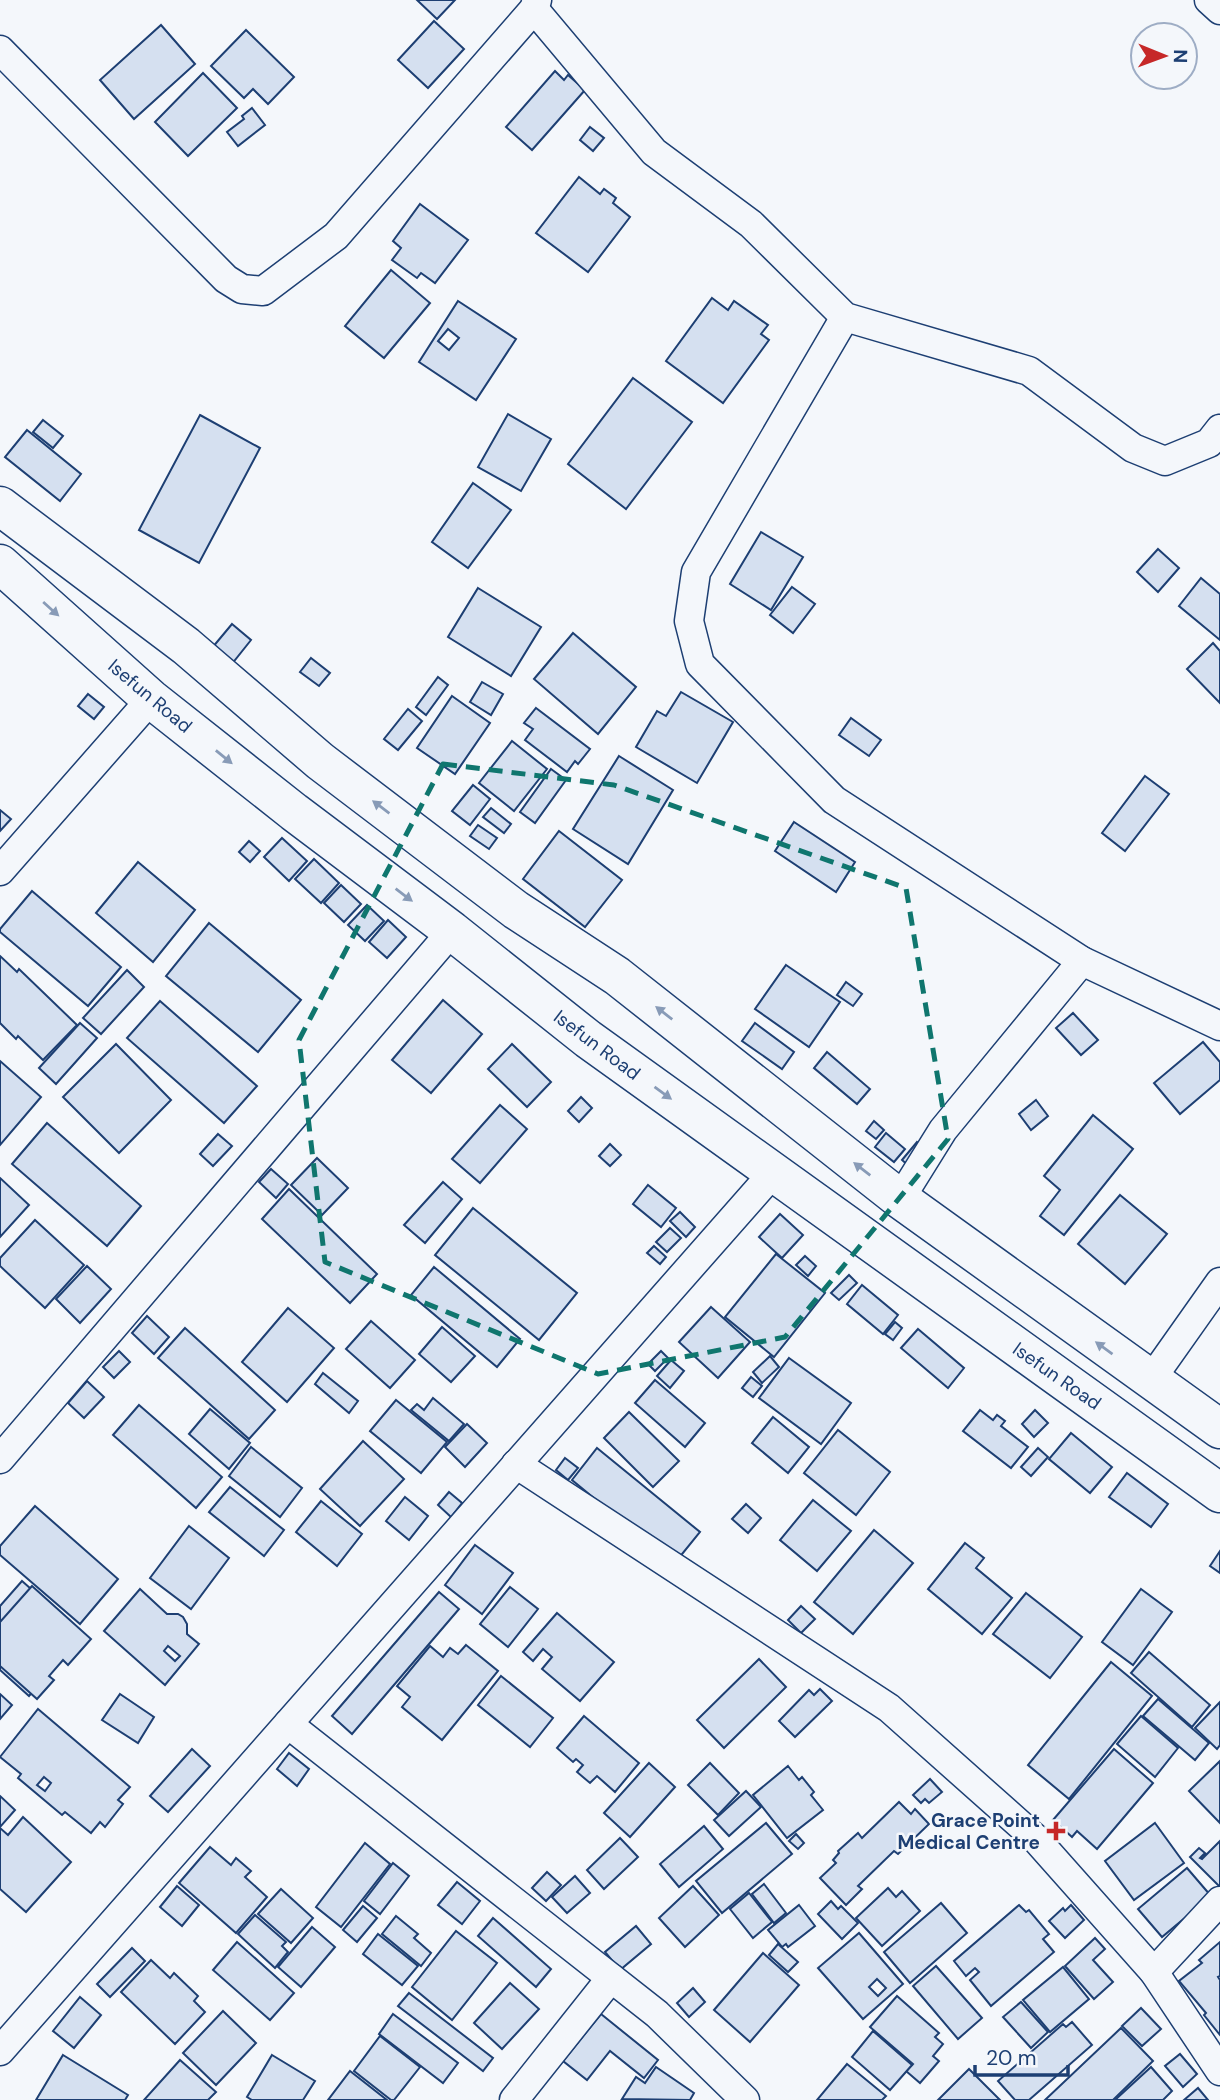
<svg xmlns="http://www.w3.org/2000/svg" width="1220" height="2100" font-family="'DM Sans',sans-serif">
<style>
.building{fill:#d5e0f0;stroke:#1d3f73;stroke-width:2;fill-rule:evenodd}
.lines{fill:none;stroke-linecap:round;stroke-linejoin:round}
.street-casing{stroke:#1d3f73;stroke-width:31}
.secondary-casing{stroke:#1d3f73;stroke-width:41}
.street{stroke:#f4f7fb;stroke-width:28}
.secondary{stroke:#f4f7fb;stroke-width:38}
.oneway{fill:#889bb7}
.marked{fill:none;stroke:#0f766e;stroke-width:5;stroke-dasharray:14 9;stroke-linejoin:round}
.poi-dot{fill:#c62828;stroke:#f4f7fb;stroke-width:2.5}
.labels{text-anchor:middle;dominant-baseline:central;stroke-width:5;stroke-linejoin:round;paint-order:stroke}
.street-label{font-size:19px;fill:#1d3f73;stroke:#f4f7fb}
.poi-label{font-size:19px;font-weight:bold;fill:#1d3f73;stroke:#f4f7fb;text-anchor:end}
</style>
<rect width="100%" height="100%" fill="#f4f7fb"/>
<!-- building -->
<g class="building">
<polygon points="417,0 455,0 437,19"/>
<polygon points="434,21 464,49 428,88 398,60"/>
<polygon points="161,25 195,64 134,119 100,80"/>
<polygon points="246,30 294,77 268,104 253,89 244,98 211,66"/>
<polygon points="555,71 564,80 568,75 585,90 532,150 506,127"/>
<polygon points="203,73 237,108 188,156 155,122"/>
<polygon points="252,108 265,125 238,146 227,132 244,119 242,116"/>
<polygon points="590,127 604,138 593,151 580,140"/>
<polygon points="579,177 600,194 604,189 616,198 613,203 630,217 588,272 536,233"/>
<polygon points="420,204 468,240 435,283 421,273 417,278 392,260 401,248 393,241"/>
<polygon points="391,270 430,303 384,358 345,326"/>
<polygon points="712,298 728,310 734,301 768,325 761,334 769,340 723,403 666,361"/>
<path d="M458 301 516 339 476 400 419 362ZM448 329 459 338 449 350 438 341Z"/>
<polygon points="633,378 692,422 626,509 568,464"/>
<polygon points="508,414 551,439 521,491 478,467"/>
<polygon points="200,415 260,448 199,563 139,530"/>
<polygon points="43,420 63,436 53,448 33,432"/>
<polygon points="27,430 81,474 60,501 5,457"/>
<polygon points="473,483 511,510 468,568 432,542"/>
<polygon points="761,532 803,557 771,610 730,584"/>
<polygon points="1158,549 1179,568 1158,592 1137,572"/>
<polygon points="1201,578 1220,594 1220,640 1179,606"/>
<polygon points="792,587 815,604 793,633 770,615"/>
<polygon points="478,588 541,627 511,676 448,637"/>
<polygon points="232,624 251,640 231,665 212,648"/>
<polygon points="573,633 636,687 598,734 534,679"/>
<polygon points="1213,643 1220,651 1220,703 1187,669"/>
<polygon points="311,658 330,673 319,686 300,672"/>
<polygon points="438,677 448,685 426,715 416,707"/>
<polygon points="482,682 503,694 491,715 470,702"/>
<polygon points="681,692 733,722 697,783 636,747 657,711 666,716"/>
<polygon points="88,694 104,707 94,719 78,706"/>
<polygon points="452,696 490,723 455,774 417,748"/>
<polygon points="536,708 590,749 578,764 575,761 567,772 525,740 533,729 524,723"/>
<polygon points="408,709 422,721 398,750 384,739"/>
<polygon points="851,718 881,740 869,756 839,735"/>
<polygon points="512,741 547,769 514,811 479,783"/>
<polygon points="619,756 673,790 628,864 573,829"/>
<polygon points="551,769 566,780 535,823 520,812"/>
<polygon points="1145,776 1169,794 1125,851 1102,833"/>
<polygon points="473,785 490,799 470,825 452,811"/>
<polygon points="491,808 511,824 504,833 483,817"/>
<polygon points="0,810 11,819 0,831"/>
<polygon points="794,822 855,862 836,892 775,851"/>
<polygon points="478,825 497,838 489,849 470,836"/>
<polygon points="559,831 622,880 585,927 523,879"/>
<polygon points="282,838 307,861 289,881 264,857"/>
<polygon points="249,841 260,851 250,862 239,852"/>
<polygon points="314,859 339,883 321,903 295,879"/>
<polygon points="138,862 195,910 153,962 96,913"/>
<polygon points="341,885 361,904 344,922 324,903"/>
<polygon points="32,891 121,967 88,1006 0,932 0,929"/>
<polygon points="367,905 384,921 365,941 348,925"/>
<polygon points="388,920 406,937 387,958 369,942"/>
<polygon points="209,923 301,1000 258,1052 166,976"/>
<polygon points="0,956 17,972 19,969 77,1025 43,1060 18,1036 16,1039 0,1023"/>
<polygon points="786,965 840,1002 809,1047 755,1009"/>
<polygon points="127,970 144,987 101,1034 83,1018"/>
<polygon points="846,982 862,994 853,1006 837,995"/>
<polygon points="443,1000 482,1034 431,1093 392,1060"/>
<polygon points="160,1001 257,1086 224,1123 127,1038"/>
<polygon points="1073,1013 1098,1040 1081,1055 1056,1028"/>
<polygon points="80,1023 97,1038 56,1084 39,1068"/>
<polygon points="755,1023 794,1052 782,1069 742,1041"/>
<polygon points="1203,1042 1220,1062 1220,1080 1180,1114 1154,1083"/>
<polygon points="116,1044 171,1100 119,1153 63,1097"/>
<polygon points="512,1044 551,1082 527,1107 488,1069"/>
<polygon points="827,1052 870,1089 857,1104 814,1068"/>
<polygon points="0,1061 41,1097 0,1145"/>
<polygon points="581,1097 592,1108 579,1122 568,1111"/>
<polygon points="1036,1100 1048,1116 1031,1130 1019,1114"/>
<polygon points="500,1105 527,1129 480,1183 452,1159"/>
<polygon points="1093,1115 1133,1149 1064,1235 1040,1216 1060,1190 1044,1176"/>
<polygon points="874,1121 884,1130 876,1139 866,1131"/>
<polygon points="47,1123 141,1206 107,1246 12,1164"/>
<polygon points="886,1133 905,1149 894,1162 875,1147"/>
<polygon points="218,1134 232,1146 213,1166 200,1154"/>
<polygon points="917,1142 925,1149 910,1167 902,1160"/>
<polygon points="610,1144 621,1155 610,1166 599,1156"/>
<polygon points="317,1158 348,1188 322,1215 291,1185"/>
<polygon points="271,1169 288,1184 276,1198 259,1182"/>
<polygon points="0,1178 29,1205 0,1237"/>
<polygon points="443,1182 462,1199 425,1243 404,1225"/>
<polygon points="648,1185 676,1208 661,1227 633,1204"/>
<polygon points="289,1189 377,1274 350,1303 262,1219"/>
<polygon points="1120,1195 1167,1234 1125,1284 1078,1244"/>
<polygon points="473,1208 577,1293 539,1340 435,1255"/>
<polygon points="680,1212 695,1227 686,1237 670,1221"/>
<polygon points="780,1214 803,1235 782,1258 759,1237"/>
<polygon points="35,1220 84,1265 45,1308 0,1266 0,1258"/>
<polygon points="670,1228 681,1238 667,1252 656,1242"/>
<polygon points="654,1246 666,1257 660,1264 647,1253"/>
<polygon points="776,1254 825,1293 774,1357 725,1317"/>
<polygon points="805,1256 816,1266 808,1276 796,1265"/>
<polygon points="87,1266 111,1289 80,1323 56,1299"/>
<polygon points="434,1267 520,1339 497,1367 411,1295"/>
<polygon points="849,1275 857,1283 839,1300 831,1293"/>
<polygon points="862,1285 898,1315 883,1334 847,1304"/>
<polygon points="711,1307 750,1342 718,1378 679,1342"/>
<polygon points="288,1308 334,1348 287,1402 242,1362"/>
<polygon points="147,1316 169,1337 154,1354 132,1333"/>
<polygon points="371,1321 415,1360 390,1388 346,1349"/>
<polygon points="895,1322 902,1328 893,1340 885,1334"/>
<polygon points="442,1327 475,1356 451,1382 419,1354"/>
<polygon points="185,1328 275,1410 249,1439 158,1358"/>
<polygon points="918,1329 964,1368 948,1388 901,1348"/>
<polygon points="119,1351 130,1362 114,1378 103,1367"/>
<polygon points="661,1351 668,1358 655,1371 648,1364"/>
<polygon points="770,1356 779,1367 762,1383 753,1372"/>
<polygon points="789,1358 851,1403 821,1444 759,1398"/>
<polygon points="671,1360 684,1371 670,1388 657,1376"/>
<polygon points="323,1373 358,1401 349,1413 315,1384"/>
<polygon points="751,1377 762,1386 753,1397 742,1388"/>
<polygon points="655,1380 705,1423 685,1447 635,1403"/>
<polygon points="87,1381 104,1397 84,1418 68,1403"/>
<polygon points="433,1398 464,1424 449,1441 411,1410 417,1404 424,1410"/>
<polygon points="396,1400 447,1442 421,1473 370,1431"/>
<polygon points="139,1405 222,1477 196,1508 113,1435"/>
<polygon points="210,1409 250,1443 229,1469 189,1434"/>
<polygon points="980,1410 993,1420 997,1415 1005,1421 1001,1426 1028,1447 1011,1468 963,1431"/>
<polygon points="1035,1410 1048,1423 1034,1437 1022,1424"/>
<polygon points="629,1412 679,1461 653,1487 604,1438"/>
<polygon points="773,1417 809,1447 788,1473 752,1443"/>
<polygon points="467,1424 487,1443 465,1467 445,1447"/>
<polygon points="838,1430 890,1472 856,1515 804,1473"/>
<polygon points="1071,1433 1112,1467 1090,1493 1049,1459"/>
<polygon points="363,1441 404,1479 360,1526 320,1489"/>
<polygon points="251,1447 302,1488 280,1517 229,1476"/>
<polygon points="597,1448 700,1532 674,1564 572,1480"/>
<polygon points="1038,1448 1048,1457 1031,1476 1021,1467"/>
<polygon points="565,1458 578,1468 568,1480 556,1470"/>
<polygon points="1127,1473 1168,1504 1151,1527 1109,1497"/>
<polygon points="230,1487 284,1530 264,1556 209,1512"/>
<polygon points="449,1492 462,1503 451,1517 438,1505"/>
<polygon points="405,1497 428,1516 409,1540 386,1521"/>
<polygon points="813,1500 851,1531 817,1571 780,1540"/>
<polygon points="321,1501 362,1534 337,1566 296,1532"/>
<polygon points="746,1504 761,1518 748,1533 732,1519"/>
<polygon points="35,1506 118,1579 80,1624 0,1555 0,1546"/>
<polygon points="189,1526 229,1558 191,1609 150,1578"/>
<polygon points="874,1530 913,1563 853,1634 814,1602"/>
<polygon points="965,1543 984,1558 976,1568 1012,1598 982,1634 928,1589"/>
<polygon points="475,1545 513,1573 482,1614 445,1585"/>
<polygon points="1220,1551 1220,1573 1210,1566"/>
<polygon points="22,1581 82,1634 29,1696 0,1670 0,1606"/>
<polygon points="32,1586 91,1639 68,1665 63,1660 49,1676 54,1680 37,1699 0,1666 0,1622"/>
<polygon points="510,1587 538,1609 508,1647 480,1624"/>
<path d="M140 1589 167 1614H178L183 1617 187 1624V1634L199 1644 165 1685 104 1631ZM168 1646 180 1656 175 1661 164 1651Z"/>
<polygon points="1141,1589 1172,1612 1133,1665 1102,1642"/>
<polygon points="439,1592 459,1609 352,1734 332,1716"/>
<polygon points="1026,1593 1082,1637 1050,1678 993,1634"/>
<polygon points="801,1606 815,1619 801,1633 788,1620"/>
<polygon points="557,1613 614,1662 580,1701 542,1669 552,1657 543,1649 533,1661 523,1652"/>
<polygon points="466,1645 498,1671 442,1740 402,1707 410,1697 397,1686 430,1646 443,1657 450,1648 458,1654"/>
<polygon points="1149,1652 1210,1705 1192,1727 1131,1673"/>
<polygon points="759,1659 786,1687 724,1748 697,1720"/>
<polygon points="1111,1662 1152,1696 1069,1799 1028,1765"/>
<polygon points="501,1676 553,1718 530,1747 478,1705"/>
<polygon points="820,1689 832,1701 795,1737 779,1721 809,1690 814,1695"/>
<polygon points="0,1694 12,1705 0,1719"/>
<polygon points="120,1694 154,1717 138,1743 102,1720"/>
<polygon points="1158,1699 1209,1743 1195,1760 1143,1716"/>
<polygon points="1220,1702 1220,1745 1217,1749 1195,1728"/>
<path d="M38 1709 130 1787 118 1800 123 1804 105 1827 100 1822 91 1833 65 1812 62 1815 18 1778 21 1774 0 1757ZM44 1777 51 1783 45 1791 37 1785Z"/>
<polygon points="584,1716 639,1763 615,1792 597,1776 590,1783 577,1772 583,1765 576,1759 573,1762 557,1748"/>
<polygon points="1141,1716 1178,1748 1155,1777 1117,1744"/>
<polygon points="192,1749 210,1766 168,1812 150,1796"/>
<polygon points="1114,1749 1153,1783 1097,1849 1077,1831 1072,1837 1053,1820"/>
<polygon points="289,1753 309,1769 297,1786 277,1769"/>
<polygon points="1220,1761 1220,1823 1189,1791"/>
<polygon points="649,1763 675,1787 630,1837 604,1813"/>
<polygon points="710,1763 739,1793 718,1815 688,1785"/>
<polygon points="788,1766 799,1780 802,1777 814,1792 811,1795 823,1810 787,1838 753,1795"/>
<polygon points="930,1779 942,1792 929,1803 925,1799 921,1803 913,1795"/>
<polygon points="746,1791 761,1807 729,1836 714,1820"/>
<polygon points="0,1796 15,1810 0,1827"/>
<polygon points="899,1802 911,1814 915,1809 929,1824 898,1854 894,1851 858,1886 862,1889 846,1905 820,1878 836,1863 833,1860 839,1853 838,1851 858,1833 862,1838"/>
<polygon points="23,1817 71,1862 26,1912 0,1889 0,1828 8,1835"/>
<polygon points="766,1823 792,1854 722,1913 696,1881"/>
<polygon points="1155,1823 1184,1863 1134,1900 1105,1861"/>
<polygon points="704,1826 723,1849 679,1887 660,1864"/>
<polygon points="796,1834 804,1843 798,1849 789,1841"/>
<polygon points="620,1838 638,1857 604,1889 587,1870"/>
<polygon points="1220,1841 1220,1886 1219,1886 1190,1857 1199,1848 1205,1853 1200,1858 1202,1859"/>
<polygon points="365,1843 390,1864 341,1927 316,1907"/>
<polygon points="210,1847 231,1865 236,1858 251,1871 245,1877 267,1897 236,1933 179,1883"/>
<polygon points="393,1863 409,1876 380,1914 364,1901"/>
<polygon points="1187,1868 1211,1896 1162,1937 1138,1909"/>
<polygon points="547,1872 561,1885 546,1901 532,1888"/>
<polygon points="575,1876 590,1893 567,1913 552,1897"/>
<polygon points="457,1882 480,1901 462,1924 438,1905"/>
<polygon points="764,1884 786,1913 774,1923 752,1894"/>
<polygon points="177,1886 199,1905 182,1926 160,1907"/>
<polygon points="693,1886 719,1915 685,1947 659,1918"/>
<polygon points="888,1888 896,1897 902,1891 920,1911 882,1946 856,1918"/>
<polygon points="281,1889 313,1918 291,1943 258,1914"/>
<polygon points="749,1893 772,1922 753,1938 730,1909"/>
<polygon points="831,1901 838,1909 841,1906 858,1923 842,1939 818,1914"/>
<polygon points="941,1903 967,1933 910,1983 884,1952"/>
<polygon points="799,1905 815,1926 788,1947 786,1944 782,1947 768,1930"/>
<polygon points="1019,1905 1026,1912 1029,1910 1049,1934 1043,1939 1054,1952 991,2006 970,1980 979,1972 975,1968 966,1976 954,1961"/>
<polygon points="1071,1905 1084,1920 1065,1938 1049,1921 1063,1908 1065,1911"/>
<polygon points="363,1906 377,1918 357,1942 343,1930"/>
<polygon points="255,1915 286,1942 282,1946 288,1952 275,1968 238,1934"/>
<polygon points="396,1916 418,1934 414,1938 431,1953 421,1966 382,1934"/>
<polygon points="493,1918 551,1969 536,1987 478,1936"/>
<polygon points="636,1926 651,1944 620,1970 605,1952"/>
<polygon points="312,1927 335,1947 301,1987 278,1967"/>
<polygon points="456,1931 497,1963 452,2020 412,1987"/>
<path d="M859 1933 903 1984 863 2019 818 1968ZM877 1979 886 1988 878 1996 869 1987Z"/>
<polygon points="378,1934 418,1966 402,1985 363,1954"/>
<polygon points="1095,1938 1105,1949 1093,1960 1113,1982 1094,1999 1065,1966"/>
<polygon points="237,1942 294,1993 270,2020 213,1970"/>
<polygon points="1220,1942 1220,1976 1218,1977 1220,1980 1220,2035 1204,2015 1206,2013 1179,1981 1202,1963 1199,1960"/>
<polygon points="778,1944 798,1962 788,1972 769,1955"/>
<polygon points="132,1948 145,1961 110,1997 97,1984"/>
<polygon points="763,1953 799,1985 750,2042 714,2010"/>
<polygon points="151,1960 170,1978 174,1973 198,1996 194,2001 205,2012 175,2044 121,1992"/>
<polygon points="936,1966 982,2018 958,2039 913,1986"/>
<polygon points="1063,1967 1089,1999 1050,2032 1023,2000"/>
<polygon points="510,1983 539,2009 502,2049 474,2023"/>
<polygon points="693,1988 705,2002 689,2017 677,2003"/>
<polygon points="409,1993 493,2058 483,2071 398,2006"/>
<polygon points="897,1996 939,2033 935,2037 943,2044 933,2056 939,2061 920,2083 906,2071 913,2064 870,2027"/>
<polygon points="80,1997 101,2015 74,2048 53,2031"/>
<polygon points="1021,2002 1048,2032 1031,2048 1003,2017"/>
<polygon points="1141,2008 1161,2029 1142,2046 1122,2026"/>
<polygon points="223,2011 256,2043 216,2085 183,2053"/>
<polygon points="393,2014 458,2063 443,2083 379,2034"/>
<polygon points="601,2014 658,2060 644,2078 610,2051 587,2080 563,2061"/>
<polygon points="1072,2022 1092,2045 1029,2100 1015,2100 998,2081 1063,2024 1066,2027"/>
<polygon points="1121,2028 1153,2061 1113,2100 1045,2100"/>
<polygon points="873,2031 912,2065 890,2090 852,2057"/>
<polygon points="380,2036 420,2067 394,2100 391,2100 354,2071"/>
<polygon points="1180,2054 1197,2074 1183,2087 1165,2066"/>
<polygon points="63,2055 128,2095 125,2100 36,2100"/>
<polygon points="272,2055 315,2081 303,2100 252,2100 247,2097"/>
<polygon points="180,2060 216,2092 208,2100 144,2100"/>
<polygon points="847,2064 886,2096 882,2100 817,2100"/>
<polygon points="656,2067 694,2093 690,2100 622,2099 636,2077 645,2083"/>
<polygon points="1151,2067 1172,2091 1163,2100 1115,2100"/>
<polygon points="969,2069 1000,2100 938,2100"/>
<polygon points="350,2071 387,2100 328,2100"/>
<polygon points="1198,2088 1208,2100 1184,2100"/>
</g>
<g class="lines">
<defs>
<g id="street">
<polyline points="1209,0 1220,10"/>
<polyline points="534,9 654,152 751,224 845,317 1029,371 1133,448 1165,461 1209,443 1220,429"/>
<polyline points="0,50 226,279 242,289 263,291 336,236 534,9 537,0"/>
<polyline points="845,317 696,572 689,621 700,664 834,800 1082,961 1220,1026"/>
<polyline points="0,871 151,699"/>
<polyline points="900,1199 943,1130 1082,961"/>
<polyline points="1150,1381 1220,1282"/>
<polyline points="0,1459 452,931"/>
<polyline points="516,1464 889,1708 1035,1838 1154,1972 1220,2071"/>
<polyline points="288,1724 657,2014 745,2100"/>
<polyline points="1154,1972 1220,1901"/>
<polyline points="0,2051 773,1173"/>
<polyline points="514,2100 611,1978"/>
</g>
<g id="secondary">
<polyline points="0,506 186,646 320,761 516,910 617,976 900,1199 1220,1429"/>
<polyline points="0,564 151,699 294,812 452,931 588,1039 1220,1493"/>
</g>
</defs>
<!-- street casing -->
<use href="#street" class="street-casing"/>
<!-- secondary casing -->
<use href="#secondary" class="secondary-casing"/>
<!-- street -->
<use href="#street" class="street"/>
<!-- secondary -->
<use href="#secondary" class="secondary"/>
</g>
<!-- one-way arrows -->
<defs><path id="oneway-solid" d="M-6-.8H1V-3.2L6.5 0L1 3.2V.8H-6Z" transform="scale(1.75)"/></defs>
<g class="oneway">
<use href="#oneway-solid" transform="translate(51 609) rotate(42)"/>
<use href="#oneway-solid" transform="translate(224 757) rotate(39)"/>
<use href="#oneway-solid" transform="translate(381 807) rotate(-143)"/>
<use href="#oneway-solid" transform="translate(404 895) rotate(37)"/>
<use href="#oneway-solid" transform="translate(664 1013) rotate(-142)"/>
<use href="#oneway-solid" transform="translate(663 1093) rotate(36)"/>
<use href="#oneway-solid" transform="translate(862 1169) rotate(-142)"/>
<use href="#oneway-solid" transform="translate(1104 1348) rotate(-144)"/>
</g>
<!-- marked area -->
<path class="marked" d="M443 764 614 785 906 888 948 1139 785 1337 598 1374 325 1262 299 1040Z"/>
<!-- markers -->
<path class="poi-dot" d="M1052.5 1820.5h7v7h7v7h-7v7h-7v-7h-7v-7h7z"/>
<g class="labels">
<!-- street labels -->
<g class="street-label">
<text transform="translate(150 696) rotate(40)">Isefun Road</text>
<text transform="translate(597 1045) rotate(37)">Isefun Road</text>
<text transform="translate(1057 1376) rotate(35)">Isefun Road</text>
</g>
<!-- poi labels -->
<g class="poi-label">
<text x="1040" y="1820">Grace Point<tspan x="1040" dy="22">Medical Centre</tspan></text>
</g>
</g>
<!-- north arrow -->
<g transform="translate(1164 56) rotate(91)"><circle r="33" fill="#f4f7fb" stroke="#9eadc5" stroke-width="2"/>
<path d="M0-5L12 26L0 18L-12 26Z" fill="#c62828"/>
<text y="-10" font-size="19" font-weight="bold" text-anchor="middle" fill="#1d3f73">N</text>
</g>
<!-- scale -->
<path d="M975 2065v10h93v-10" fill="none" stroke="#1d3f73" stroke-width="3.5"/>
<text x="986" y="2065" font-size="21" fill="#1d3f73" stroke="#f4f7fb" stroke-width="5" paint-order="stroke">20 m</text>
</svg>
